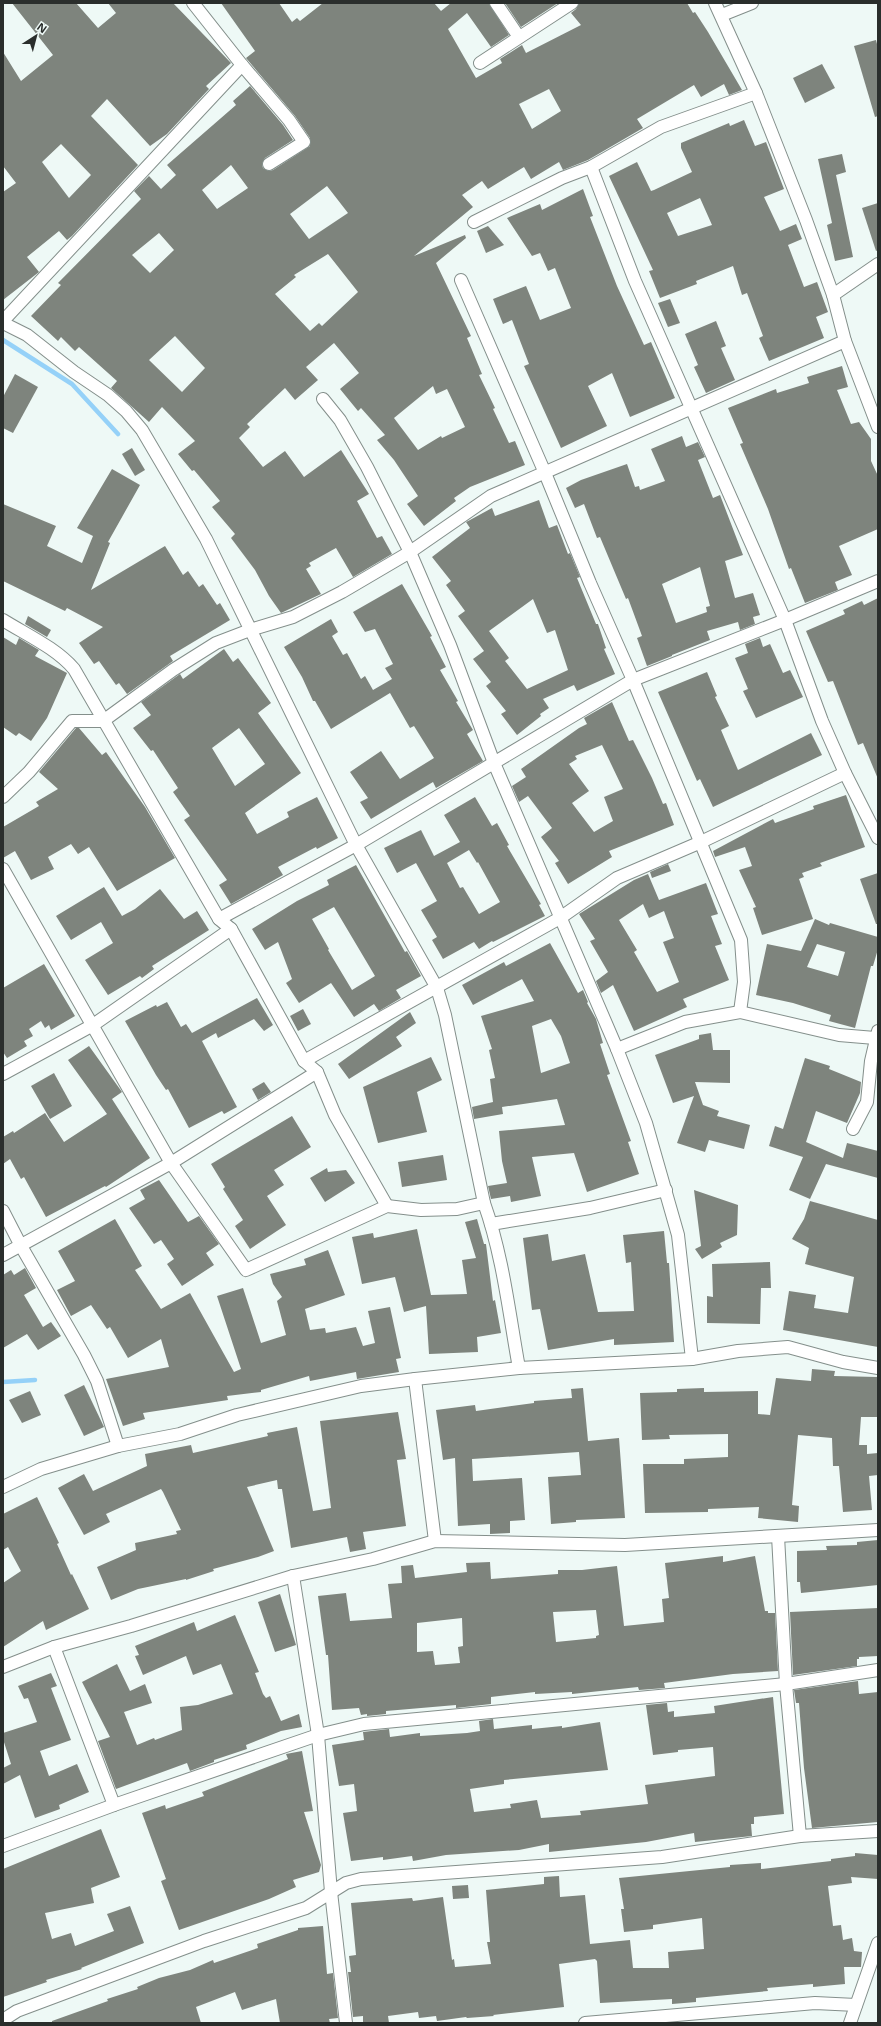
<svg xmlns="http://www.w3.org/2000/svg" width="881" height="2026" font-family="'Open Sans',sans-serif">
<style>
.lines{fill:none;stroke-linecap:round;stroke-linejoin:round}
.stream{stroke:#95d1f8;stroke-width:4.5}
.building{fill:#7e847d;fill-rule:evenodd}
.street-casing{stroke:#848f8b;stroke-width:14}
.street{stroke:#fff;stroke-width:12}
</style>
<rect width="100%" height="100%" fill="#eef9f6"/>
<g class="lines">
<!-- stream -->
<g class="stream">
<polyline points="3,340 72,384 118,434"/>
<polyline points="3,1382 35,1380"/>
</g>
</g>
<!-- building -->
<g class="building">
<path d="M12 3H76L98 28 116 13 108 3H173L231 63 206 86 209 89 167 134 150 146 107 99 91 116 138 165 72 236 67 240 59 231 27 257 39 272 3 300V192L16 183 3 166V52L21 81 53 55ZM61 144 91 175 69 198 42 162Z"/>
<path d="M221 3H279L292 22 297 18 300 21 323 3H434L441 11 451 3H489L509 35 491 47 467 13 448 29 476 78 502 63 500 59 522 45 526 53 581 25 571 13 576 9 579 3H687L693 13 695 12 708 32 742 90 729 95 724 84 701 97 694 85 637 119 643 128 588 160 563 170 559 162 531 179 524 167 488 189 482 181 462 195 473 207 414 256 465 235 466 238 436 263 471 336 467 338 482 374 479 375 495 408 493 409 509 443 515 441 525 465 470 487 454 498 456 501 424 526 407 504 418 496 394 460 377 440 385 435 361 408 358 411 340 389 359 373 334 343 306 367 318 380 295 400 285 388 247 424 250 427 239 438 263 467 285 451 304 477 341 450 369 494 357 501 377 538 382 536 392 554 353 577 336 548 309 563 311 566 306 569 321 594 281 613 269 596 255 570 231 538 235 534 212 507 220 501 194 470 192 471 178 454 195 441 162 407 149 422 111 388 117 381 79 347 75 351 61 337 58 341 31 316 61 285 58 283 141 199 134 191 149 176 161 189 176 175 167 165 236 105 233 101 250 86 283 125 293 140 265 158 262 164 263 168 269 171 273 170 310 146V138L295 116 246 58 255 51ZM549 89 561 111 532 129 519 104ZM231 165 248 188 217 209 202 190ZM327 186 348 213 309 239 290 214ZM159 233 174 250 150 273 132 255ZM328 254 358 292 322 326 319 323 310 331 275 294 296 277 294 275ZM175 336 205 368 182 392 149 360ZM433 386 436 394 447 389 465 427 442 438 441 436 418 450 394 418Z"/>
<polygon points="505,3 558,3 521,27"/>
<polygon points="876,40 878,48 878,116 875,117 854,46"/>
<polygon points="822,64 835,88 805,103 793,78"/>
<path d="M744 120 755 146 766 142 784 189 764 197 780 231 796 224 802 239 788 245 804 287 817 282 828 312 816 317 824 338 769 361 759 338 763 336 747 293 742 295 733 266 696 281 697 284 660 298 649 271 653 270 609 176 637 162 651 191 654 190 692 172 681 148V143L729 123 730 126ZM700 198 712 225 678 236 667 213Z"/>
<polygon points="842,154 846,172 836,175 853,257 835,261 827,225 832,223 818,159"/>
<polygon points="583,189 593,216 590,217 617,286 644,345 651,342 675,398 630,417 612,373 588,386 607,426 561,448 524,366 529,364 512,320 503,324 493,299 526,286 540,320 571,308 555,268 548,271 540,253 532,256 507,218 540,204 542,210"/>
<polygon points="878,203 878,250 876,251 862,208"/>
<polygon points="488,226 504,245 486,253 477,231"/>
<polygon points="670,299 680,323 668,327 658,303"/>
<polygon points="716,321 726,346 721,348 735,380 706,393 694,367 698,365 685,334"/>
<polygon points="842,366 848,387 837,390 851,424 859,422 871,439 871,461 878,476 878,529 839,546 852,575 835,582 838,590 805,603 791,568 789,569 768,509 740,444 743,443 728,408 776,389 777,393 809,383 807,377"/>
<polygon points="15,374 38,387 13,433 3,428 3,397"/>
<path d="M682 436 686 447 698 442 705 457 698 460 713 498 720 495 743 555 725 561 735 598 753 593 760 615 753 617 755 624 740 630 738 622 707 631 710 640 672 655V656L647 666 637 638 642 636 628 598 626 599 600 537 597 538 584 504 575 508 566 488 581 480 627 464 635 487 639 486 640 490 665 481 651 449ZM700 567 710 606 706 607 707 612 676 623 662 584Z"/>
<polygon points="132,448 145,470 135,476 122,454"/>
<polygon points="112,469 140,485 108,542 110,543 91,590 165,546 183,575 188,571 199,587 203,584 217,605 220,603 230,620 170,656 173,661 127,694 119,683 116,685 99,661 94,664 79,643 103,627 67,608 65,611 3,581 3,504 56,526 47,546 82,563 93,536 77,528"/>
<path d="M539 500 549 528 557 525 568 554 570 553 580 577 577 578 596 624H598L606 648 604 649 615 674 577 691 574 685 543 699 549 708 540 714 541 716 517 735 501 714 506 711 486 686 491 682 473 659 484 651 458 616 465 611 446 585 451 581 432 557 470 528 466 522 470 520 492 508 495 516ZM533 599 547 633 555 630 568 670 527 689 505 661 509 658 489 631Z"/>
<polygon points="402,584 432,636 430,637 446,667 440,670 458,701 456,702 473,730 467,734 483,761 436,788 433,782 371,819 360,802 368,798 350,772 381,751 400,779 434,758 414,726 410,728 390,693 331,729 315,701 313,701 302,677 284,647 331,619 338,632 332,636 343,655 347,653 361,679 365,676 373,690 392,679 385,668 393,664 375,629 365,632 353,612"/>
<polygon points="878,598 878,779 863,743 858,745 833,681 828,682 806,631 845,614 843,610 862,601 864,605"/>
<polygon points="28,616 51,630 47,637 25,624"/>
<polygon points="3,637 16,645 19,638 39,650 35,656 67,673 47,718 31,741 19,733 16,736 3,727"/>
<polygon points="760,638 763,647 770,644 783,673 790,670 803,697 756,718 743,691 748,689 735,658 748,653 745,644"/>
<path d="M224 649 233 662 238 658 271 703 258 713 301 773 245 813 257 834 289 817 287 812 317 797 338 838 317 849 316 847 278 867 283 875 231 904 219 885 227 880 184 820 190 816 173 792 178 788 153 750 151 751 133 728 151 715 141 702 180 674 183 679ZM239 728 265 764 235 786 212 748Z"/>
<polygon points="707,672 717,696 715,697 729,726 721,730 738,770 811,733 822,755 713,807 700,779 697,781 658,692"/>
<path d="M612 702 629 741 633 740 652 778 663 804 666 803 674 825 609 851 612 857 568 884 555 863 559 861 541 837 552 828 528 796 519 802 512 786 526 777 521 769 579 728 587 724 584 718ZM602 745 623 789 604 797 613 821 594 832 572 803 589 791 569 764 577 759 575 756Z"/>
<polygon points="76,728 79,728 102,755 106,752 145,807 175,858 117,891 89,847 78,854 71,844 48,857 54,869 31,880 15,851 3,858 3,827 39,806 36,802 58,789 39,772"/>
<polygon points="846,795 865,847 820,863 822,866 802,873 804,877 799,879 813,919 762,935 753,908 756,907 739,870 752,866 745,847 715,857 713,851 773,819 775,823 814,809 813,806"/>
<path d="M475 797 492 826 497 823 509 845 507 846 541 904 539 905 545 916 493 942 492 941 479 949 474 942 443 959 432 940 437 937 421 910 437 901 416 863 397 873 384 848 421 830 434 856 460 842 444 815ZM469 850 477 863 478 862 500 902 479 914 463 887 460 888 447 863Z"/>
<polygon points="668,864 671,871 652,878 650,872"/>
<path d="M356 865 405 952 407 951 421 976 396 990 401 998 379 1011 374 1004 354 1017 331 983 299 1003 286 983 292 979 278 942 265 950 252 929 297 901 329 885 327 880ZM334 907 375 976 352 990 328 950 329 949 312 919Z"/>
<polygon points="878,873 878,924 876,924 860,879"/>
<path d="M648 874 659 900 706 883 718 914 711 916 722 944 715 946 729 980 683 999 687 1007 634 1031 613 985 601 993 596 981 608 972 590 941 595 939 579 914 634 880ZM643 904 649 918 664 911 674 938 663 942 679 982 657 992 634 952 637 950 619 920Z"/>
<polygon points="104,887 122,916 135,909 160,889 184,919 197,911 209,930 152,966 154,969 142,978 140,976 108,995 85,960 113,943 101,922 71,940 56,916"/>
<path d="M815 919 829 925 830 923 878 937V949L873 966H871L855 1028 829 1021 831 1015 793 1003 756 995 767 944 801 951ZM817 944 845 952 838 976 807 967Z"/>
<path d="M550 943 578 993 583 990 588 1002 587 1003 596 1019 603 1043 600 1044 610 1074 607 1075 631 1141 628 1142 639 1174 587 1192 574 1153 532 1157 541 1196 511 1202 510 1196 491 1199 488 1186 507 1183 502 1161 499 1131 565 1125 557 1099 502 1107 503 1114 474 1119 472 1107 493 1102 490 1079 495 1078 489 1050 492 1049 481 1016 534 1001 522 979 473 1005 462 985 504 962 506 966ZM551 1019 561 1036 570 1063 541 1073 532 1026Z"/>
<polygon points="44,964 75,1016 51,1030 49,1025 45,1028 41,1021 29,1029 33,1036 24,1041 27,1046 7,1058 3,1052 3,988"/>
<polygon points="257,998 273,1025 264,1031 254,1019 218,1038 216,1033 202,1041 237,1107 224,1114 222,1111 189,1128 168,1089 166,1090 156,1075 125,1021 156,1005 157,1007 167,1002 181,1027 186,1024 192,1033"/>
<polygon points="303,1009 311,1024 298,1031 290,1016"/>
<polygon points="410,1012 416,1023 396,1037 402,1046 349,1079 338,1064"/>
<polygon points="711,1033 713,1050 730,1050 730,1083 695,1082 703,1105 719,1111 717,1116 750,1125 744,1149 709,1140 705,1152 677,1143 694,1096 673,1103 655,1055 699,1039 699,1035"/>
<polygon points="89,1046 122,1092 112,1099 150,1158 106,1187 105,1186 46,1217 24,1177 21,1179 10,1159 3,1164 3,1137 13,1131 14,1133 45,1113 64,1142 107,1114 68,1060"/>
<polygon points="431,1057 442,1080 417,1092 427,1132 378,1143 363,1087"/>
<polygon points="805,1058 830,1066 829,1069 861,1082 860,1093 847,1123 816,1111 806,1142 843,1158 847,1143 878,1151 878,1178 826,1164 810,1199 789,1190 803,1157 769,1146 775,1126 783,1129"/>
<polygon points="54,1073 72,1106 50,1119 31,1086"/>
<polygon points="264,1082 271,1092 258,1100 252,1089"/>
<polygon points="292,1116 311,1147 274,1170 284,1185 267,1196 286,1225 250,1249 235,1226 243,1220 223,1189 225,1187 211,1164"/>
<polygon points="443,1155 447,1180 402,1187 398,1162"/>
<polygon points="327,1168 328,1172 346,1170 355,1183 325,1202 310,1178"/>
<polygon points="159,1180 188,1222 199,1216 219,1244 206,1253 214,1265 182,1286 167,1264 174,1259 161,1240 154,1244 129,1208 145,1199 140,1190"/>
<polygon points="694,1190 738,1205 737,1235 720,1243 722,1247 702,1259 695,1249 701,1246"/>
<polygon points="810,1201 878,1220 878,1347 783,1330 789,1291 816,1295 814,1308 848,1313 854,1277 805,1264 809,1248 792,1239 804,1219"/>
<polygon points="115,1219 142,1266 135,1270 161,1309 190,1293 234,1372 241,1369 217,1296 243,1288 261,1343 286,1335 277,1301 282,1297 273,1284 270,1274 306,1265 304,1259 328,1250 345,1295 305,1309 310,1330 325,1328 326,1333 356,1327 363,1346 375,1343 368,1311 390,1307 401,1358 396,1359 399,1372 357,1379 356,1372 310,1381 309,1376 261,1390 261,1392 227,1396 228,1400 143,1413 145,1419 123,1426 106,1379 169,1367 161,1339 128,1358 110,1327 107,1329 91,1305 71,1316 57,1290 75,1281 58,1251"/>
<polygon points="477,1219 484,1244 486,1244 493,1301 495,1300 501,1333 477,1337 478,1352 429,1354 426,1306 404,1312 395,1277 362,1284 352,1237 373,1233 374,1238 417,1229 431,1295 467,1294 462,1260 476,1258 465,1222"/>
<polygon points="664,1231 667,1263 669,1263 674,1342 614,1345 614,1339 548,1350 540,1309 532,1310 523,1238 548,1234 552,1261 585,1254 598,1312 634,1311 631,1262 626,1263 623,1235"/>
<polygon points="770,1262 771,1288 761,1288 760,1324 707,1323 707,1296 713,1297 712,1264"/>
<polygon points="25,1268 36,1288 24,1295 43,1327 51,1322 61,1336 38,1350 27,1334 3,1348 3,1275 11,1270 14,1275"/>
<polygon points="812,1369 835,1371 834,1376 878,1377 878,1417 861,1417 859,1445 867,1445 867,1454 878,1453 878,1475 869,1476 872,1510 843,1512 839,1466 833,1466 832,1438 798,1435 792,1505 799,1506 798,1522 758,1518 759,1507 708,1509 708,1512 645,1513 643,1464 684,1464 684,1459 728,1457 728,1434 669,1435 670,1439 642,1440 640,1393 677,1392 677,1389 704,1388 704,1392 758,1391 758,1414 770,1415 776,1378 811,1381"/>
<polygon points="84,1385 104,1427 84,1436 64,1395"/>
<polygon points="583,1388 588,1441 619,1438 625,1518 576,1520 576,1522 551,1524 548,1477 581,1475 579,1452 472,1459 473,1481 522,1478 525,1520 510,1521 510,1533 490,1534 490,1524 458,1526 455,1458 443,1460 436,1410 475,1405 476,1411 534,1403 534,1401 572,1398 571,1389"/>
<polygon points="30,1391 41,1415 22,1423 9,1400"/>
<polygon points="398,1412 406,1459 397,1460 406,1526 363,1532 366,1549 350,1552 347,1537 291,1548 282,1489 278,1489 277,1480 247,1487 274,1551 258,1557 213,1569 214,1571 186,1580 186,1579 138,1589 111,1600 97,1567 136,1550 135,1543 177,1534 176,1531 181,1530 163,1492 161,1489 106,1514 110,1522 84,1535 58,1488 84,1474 93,1491 147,1466 145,1454 191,1445 193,1453 268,1436 267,1433 297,1427 313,1511 331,1508 320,1421"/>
<polygon points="37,1497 59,1543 57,1544 71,1575 72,1574 89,1609 46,1630 43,1621 3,1647 3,1583 21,1571 8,1547 3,1550 3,1514"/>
<polygon points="878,1540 878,1585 801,1593 800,1582 797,1582 797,1551 827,1550 826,1546 857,1545 857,1542"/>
<path d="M723 1556V1562L755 1556 765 1611H768V1613H775L778 1671 733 1674 664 1683 665 1688 639 1690 638 1687 572 1694V1692L535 1694V1692L491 1697V1704L456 1708V1705L386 1711V1714L367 1716V1714L361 1715 359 1708 332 1710 328 1655H326L318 1596 346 1593 350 1621 392 1618 388 1584 402 1583 401 1566 413 1565 415 1578 467 1572 466 1563 490 1562 491 1579 558 1574V1570H582L617 1566 624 1626 664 1622 662 1599 669 1598 665 1563ZM596 1610 599 1635 596 1636V1638L556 1642 553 1612ZM462 1618 463 1646 458 1647 460 1663 435 1665 433 1651 417 1652V1623Z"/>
<polygon points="280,1594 296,1645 275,1652 258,1602"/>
<polygon points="878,1608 878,1656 859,1657 859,1659 857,1659 857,1666 793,1675 790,1612"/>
<polygon points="235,1615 259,1672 255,1673 263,1694 266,1698 270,1696 281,1721 299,1714 302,1727 281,1731 246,1745 247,1749 214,1760 214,1762 190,1771 187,1763 116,1789 98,1741 110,1737 82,1682 117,1664 130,1691 145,1684 152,1703 124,1712 137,1745 154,1738 155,1740 182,1730 180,1707 198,1705 233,1694 221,1664 193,1675 186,1656 143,1675 135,1656 139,1655 135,1646 194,1622 197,1631"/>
<polygon points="51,1673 57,1686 51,1688 71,1740 40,1751 49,1776 77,1764 89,1792 59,1805 60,1809 35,1818 20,1775 3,1784 3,1768 11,1764 3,1739 3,1733 37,1722 28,1698 24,1699 18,1686"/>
<polygon points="858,1681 859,1694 878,1692 878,1822 812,1828 804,1768 799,1703 796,1703 794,1690"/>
<polygon points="773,1697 784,1814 754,1817 754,1824 751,1824 752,1836 695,1842 694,1833 646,1842 578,1849 549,1852 549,1844 519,1850 446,1855 413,1861 412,1856 383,1860 383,1857 351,1861 343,1813 357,1811 354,1784 339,1786 332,1745 364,1740 363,1732 389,1729 390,1737 420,1733 420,1736 467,1733 480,1731 479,1721 493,1719 494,1729 532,1725 532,1729 562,1726 562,1728 600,1722 608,1770 504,1780 504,1784 470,1789 474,1812 511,1808 510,1804 537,1800 541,1818 581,1815 580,1811 648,1804 645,1785 715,1776 713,1747 678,1750 678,1752 653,1755 646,1705 667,1703 668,1712 674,1711 674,1717 715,1713 714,1706"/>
<polygon points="302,1751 313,1811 304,1812 321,1865 319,1872 293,1880 296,1887 269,1899 179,1930 161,1881 166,1879 142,1813 165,1805 166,1809 204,1796 202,1792 288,1759 286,1754"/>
<polygon points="101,1829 120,1877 91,1888 94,1903 45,1913 52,1939 71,1933 75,1946 114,1931 107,1914 130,1906 144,1943 81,1968 82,1969 46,1980 47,1982 3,1997 3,1869"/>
<polygon points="855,1853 878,1855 878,1879 851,1877 852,1883 828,1886 833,1926 841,1925 843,1940 852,1938 854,1951 862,1952 861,1967 844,1967 845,1984 813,1987 813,1984 767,1988 768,1991 696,1998 696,2002 672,2004 672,1999 600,2003 597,1961 595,1959 559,1964 564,2007 493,2015 494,2016 467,2018 466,2017 437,2021 436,2016 419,2018 418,2012 388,2016 389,2023 363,2023 363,2016 353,2017 348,1972 351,1972 349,1956 356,1955 351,1903 412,1898 413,1901 443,1897 452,1960 454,1959 455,1967 491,1964 487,1942 490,1942 486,1890 544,1884 544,1877 559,1876 560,1897 585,1895 590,1944 630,1940 633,1968 669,1968 668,1952 704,1949 702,1918 653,1925 653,1929 624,1932 621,1909 624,1909 619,1878 730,1867 730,1865 761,1863 761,1869 831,1861 831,1859 855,1856"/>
<polygon points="468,1885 469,1898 453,1899 452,1886"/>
<polygon points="323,1926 327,1974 333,1973 338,2018 329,2019 330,2023 280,2023 276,1999 242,2010 235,1992 196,2007 201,2023 52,2023 52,2021 108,2001 107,1999 138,1989 137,1987 159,1978 190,1970 213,1960 214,1963 258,1948 257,1944 298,1930 298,1928"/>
</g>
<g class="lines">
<defs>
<g id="street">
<polyline points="193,3 242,65 289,120 304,142 269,164"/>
<polyline points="496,3 519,37"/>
<polyline points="715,3 756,93 806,220 833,295 845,341 878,427"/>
<polyline points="722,15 752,3"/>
<polyline points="480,63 572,3"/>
<polyline points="591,167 635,281 785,620 822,721 845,773 878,838"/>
<polyline points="474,222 562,178 591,167 661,127 756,93"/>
<polyline points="461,280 545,473 590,583 633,680 741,940 744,982 740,1012"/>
<polyline points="833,295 878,264"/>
<polyline points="3,321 242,65"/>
<path d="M3 323 27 335 74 372 108 395 126 411 142 430 206 539 356 845 437 988 445 1015 484 1203C503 1256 509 1313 519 1368"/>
<polyline points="323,399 340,420 367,467 410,552 450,645 494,763 617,1049 646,1123 678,1235 692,1359"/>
<path d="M3 620C27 635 56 648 74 669L219 919 231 929 304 1061 317 1072 335 1115 387 1206"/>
<polyline points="3,797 29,772 72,721 103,721 173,670 216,643 250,630 293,617 342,592 410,552 491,496 845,341"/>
<polyline points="3,869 171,1163 246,1270 387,1206 421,1210 457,1209 484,1203"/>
<polyline points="219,919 356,845 633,680 785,620 878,581"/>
<polyline points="617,1049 685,1022 740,1012 839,1035 875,1038"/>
<polyline points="304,1061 560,918 617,878 701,842 845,773"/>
<polyline points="3,1074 93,1025 231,929"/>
<polyline points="853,1129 867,1102 871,1061 878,1031"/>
<polyline points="3,1211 21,1246 84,1355 97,1381 118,1446"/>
<polyline points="491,1224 590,1208 666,1190"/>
<polyline points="3,1255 171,1163 317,1072"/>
<polyline points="415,1379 435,1541"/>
<polyline points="3,1487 41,1469 118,1446 180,1434 237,1415 361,1386 415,1379 519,1368 692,1359 738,1351 788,1347 843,1362 878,1368"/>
<polyline points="778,1536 786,1684 800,1836"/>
<polyline points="293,1576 318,1735 331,1892 346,2023"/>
<polyline points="54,1647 114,1805"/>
<polyline points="3,1667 54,1647 131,1626 293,1576 373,1559 435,1541 625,1545 878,1530"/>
<polyline points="3,1846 114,1805 318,1735 364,1724 786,1684 878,1670"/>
<polyline points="3,2020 17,2011 204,1941 306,1908 346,1883 361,1879 662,1857 800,1836 878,1831"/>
<polyline points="585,2023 815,2003 856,2005"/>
<polyline points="850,2023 878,1943"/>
</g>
</defs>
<!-- street casing -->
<use href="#street" class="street-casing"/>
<!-- street -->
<use href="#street" class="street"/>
</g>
<!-- border -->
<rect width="881" height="2026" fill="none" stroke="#2a2e2c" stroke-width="8"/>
<!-- north arrow -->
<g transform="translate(36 36) rotate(36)" stroke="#eef9f6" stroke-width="3" paint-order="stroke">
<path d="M0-3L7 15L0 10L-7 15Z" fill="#2a2e2c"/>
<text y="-6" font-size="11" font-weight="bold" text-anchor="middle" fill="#2a2e2c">N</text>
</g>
</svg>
